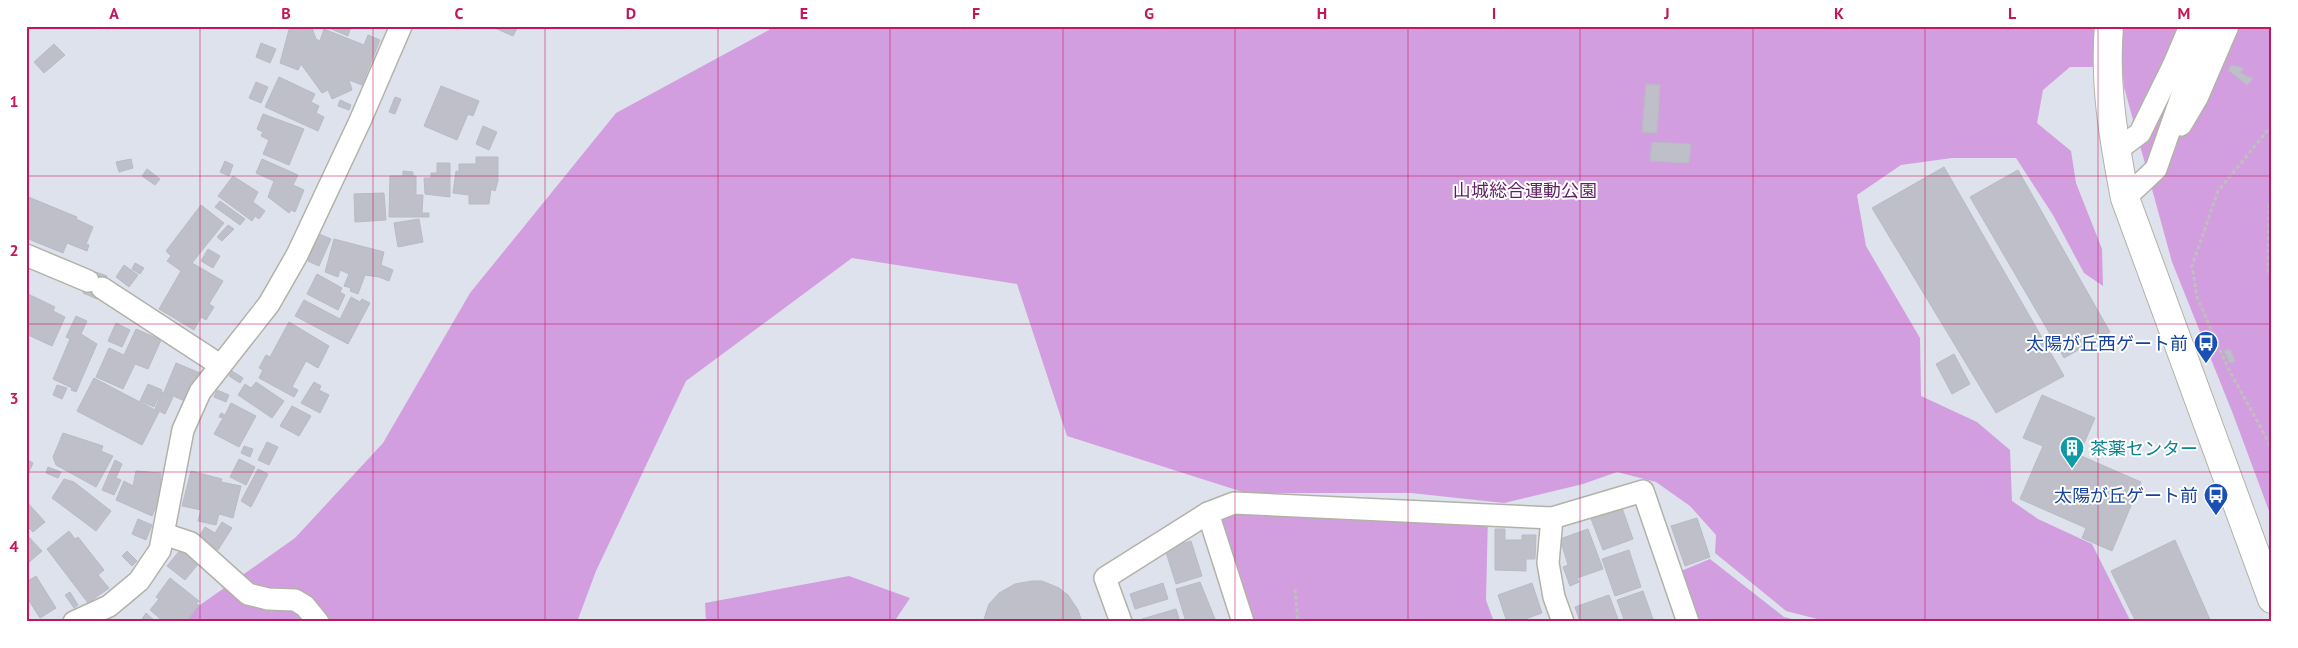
<svg xmlns="http://www.w3.org/2000/svg" width="2298" height="648" font-family="'PT Sans','Noto Sans JP',sans-serif">
<style>
.green{fill:#d39edf}
.building{fill:#bebfc8;stroke:#b8bbc7}
.lines{fill:none;stroke-linecap:round;stroke-linejoin:round}
.street-casing{stroke:#b3b2a8;stroke-width:24}
.secondary-casing{stroke:#b3b2a8;stroke-width:30}
.path{stroke:#bfbfbf;stroke-width:3;stroke-dasharray:4 2.5;stroke-linecap:butt}
.street{stroke:#fff;stroke-width:21}
.secondary{stroke:#fff;stroke-width:28}
.grid{fill:none;stroke:#c2185b;stroke-width:1;stroke-opacity:0.55}
.labels{text-anchor:middle;dominant-baseline:central;stroke-width:4;stroke-linejoin:round;paint-order:stroke}
.park-label{font-size:18px;fill:#601f64;stroke:#fff}
.transit-label{font-size:18px;fill:#164399;stroke:#fff;text-anchor:end}
.culture-label{font-size:18px;fill:#0d838f;stroke:#fff;text-anchor:start}
.neatline{fill:none;stroke:#c2185b;stroke-width:2}
.grid-label{font-size:16px;text-anchor:middle;font-weight:bold;fill:#c2185b}
</style>
<rect width="100%" height="100%" fill="#dee2ec"/>
<!-- green -->
<g class="green">
<polygon points="771,26 2272,26 2272,519 2233,414 2172,262 2124,87 2122,67 2070,67 2043,90 2037,123 2071,151 2076,183 2102,249 2103,286 2084,273 2053,215 2016,158 1952,158 1901,165 1857,195 1866,246 1920,338 1921,396 1977,422 2010,450 2012,501 2038,519 2092,544 2131,622 1829,622 1786,611 1715,553 1716,535 1690,506 1656,482 1617,472 1583,484 1504,503 1411,493 1254,493 1488,515 1486,600 1494,622 1243,622 1208,513 1246,493 1067,436 1017,284 852,258 686,381 596,571 577,622 176,622 295,538 383,443 470,293 616,113 769,30"/>
<polygon points="1710,559 1784,617 1804,622 1698,622 1681,571"/>
<polygon points="849,576 910,598 894,622 706,622 705,603"/>
</g>
<!-- building -->
<g class="building">
<polygon points="290,26 312,28 316,39 320,41 324,29 364,45 368,35 380,40 362,85 349,80 352,90 332,99 328,90 322,93 301,64 298,70 280,63"/>
<polygon points="324,26 351,26 348,36"/>
<polygon points="496,26 518,26 513,36 495,28"/>
<polygon points="261,43 276,49 270,63 256,57"/>
<polygon points="54,44 65,55 44,73 34,62"/>
<polygon points="2232,65 2243,68 2241,73 2253,79 2247,85 2228,70"/>
<polygon points="279,77 315,94 311,102 319,106 316,113 324,117 318,131 265,107"/>
<polygon points="256,82 268,87 261,103 249,98"/>
<polygon points="1646,84 1660,85 1657,133 1642,132"/>
<polygon points="441,86 479,101 473,116 468,114 457,140 424,126"/>
<polygon points="395,97 401,99 395,114 389,112"/>
<polygon points="340,100 351,105 349,110 338,106"/>
<polygon points="263,114 304,129 289,165 263,154 269,140 261,136 263,132 257,129"/>
<polygon points="483,126 497,132 489,150 476,144"/>
<polygon points="1652,142 1691,144 1689,163 1650,161"/>
<polygon points="476,157 498,157 498,181 495,191 491,189 489,204 469,204 469,195 453,193 456,171 459,172 459,164 476,164"/>
<polygon points="131,159 133,168 119,172 116,162"/>
<polygon points="262,159 298,175 293,185 304,190 295,212 291,210 289,213 268,197 274,181 256,173"/>
<polygon points="225,161 233,165 229,176 220,172"/>
<polygon points="437,163 450,163 450,197 425,194 424,178 431,178 431,173 437,173"/>
<polygon points="1944,167 2064,376 1996,413 1872,208"/>
<polygon points="147,169 160,179 155,185 142,176"/>
<polygon points="2018,170 2110,332 2064,358 1970,197"/>
<polygon points="403,171 413,172 413,176 416,176 416,195 423,195 422,213 429,213 429,217 389,217 390,176 403,176"/>
<polygon points="233,176 258,192 253,202 265,211 259,219 255,216 252,221 218,196"/>
<polygon points="384,193 386,220 355,222 354,194"/>
<polygon points="26,196 77,217 76,219 93,227 86,244 89,245 87,251 67,243 63,253 26,238"/>
<polygon points="220,201 245,219 240,225 215,207"/>
<polygon points="201,205 224,223 192,263 223,281 209,304 214,307 206,320 201,317 194,330 159,309 181,271 167,261 171,256 166,251"/>
<polygon points="419,219 423,242 398,247 394,223"/>
<polygon points="228,225 234,229 222,241 217,237"/>
<polygon points="319,234 331,239 319,266 308,261"/>
<polygon points="334,239 384,252 381,265 393,270 389,281 379,277 365,275 358,294 350,291 351,288 344,286 349,274 340,270 338,277 325,272"/>
<polygon points="208,249 220,256 213,268 201,261"/>
<polygon points="135,263 144,268 140,274 132,269"/>
<polygon points="124,265 138,275 129,287 116,277"/>
<polygon points="93,271 107,276 97,299 83,293"/>
<polygon points="317,274 342,288 340,292 345,295 338,310 307,294"/>
<polygon points="26,293 55,307 53,311 65,317 52,346 26,334"/>
<polygon points="351,297 360,302 362,299 370,303 348,344 295,316 304,300 340,319"/>
<polygon points="76,316 87,321 81,334 97,344 76,392 71,390 72,388 53,379 70,339 66,337"/>
<polygon points="289,322 329,346 318,368 306,361 292,387 298,390 294,397 259,378 263,370 259,368 266,355 270,357"/>
<polygon points="116,323 130,330 122,347 108,341"/>
<polygon points="136,329 161,340 148,369 135,364 123,389 96,377 109,348 124,355"/>
<polygon points="2230,349 2235,361 2230,363 2224,351"/>
<polygon points="1954,354 1970,384 1952,394 1936,364"/>
<polygon points="176,363 200,373 187,402 164,392"/>
<polygon points="232,371 243,378 240,383 229,376"/>
<polygon points="94,378 159,412 142,445 77,411"/>
<polygon points="256,382 284,401 272,418 238,395 245,384 251,388"/>
<polygon points="314,382 321,386 319,390 329,395 320,413 301,403"/>
<polygon points="148,384 162,390 154,407 140,401"/>
<polygon points="57,385 67,388 62,399 53,395"/>
<polygon points="217,390 229,395 226,402 214,397"/>
<polygon points="162,392 173,397 165,414 155,409"/>
<polygon points="2042,395 2095,418 2079,455 2141,482 2112,551 2082,538 2086,528 2020,499 2043,446 2023,438"/>
<polygon points="231,403 256,416 239,447 214,434 223,418 219,417 221,413 225,415"/>
<polygon points="292,406 311,416 299,436 280,426"/>
<polygon points="63,433 103,446 101,451 113,456 96,487 56,465 53,457"/>
<polygon points="267,442 278,447 269,465 258,460"/>
<polygon points="244,446 253,449 250,457 241,453"/>
<polygon points="26,459 33,463 28,474 26,473"/>
<polygon points="239,459 255,467 246,485 230,477"/>
<polygon points="115,460 122,464 116,478 121,480 114,495 102,490"/>
<polygon points="48,467 61,472 58,478 46,473"/>
<polygon points="258,469 268,474 251,507 241,501"/>
<polygon points="136,471 161,473 160,498 152,516 116,500 124,481 133,486"/>
<polygon points="191,471 222,479 221,482 241,486 233,518 219,514 216,525 198,521 201,510 182,506"/>
<polygon points="64,479 74,482 111,511 96,531 52,498"/>
<polygon points="26,501 45,522 33,532 26,525"/>
<polygon points="1621,505 1633,539 1603,550 1590,516"/>
<polygon points="1697,518 1710,557 1685,566 1671,526"/>
<polygon points="138,519 152,525 146,540 132,534"/>
<polygon points="222,522 232,528 218,550 198,538 205,527 215,533"/>
<polygon points="1495,529 1505,529 1505,540 1522,540 1522,535 1536,535 1535,559 1526,559 1526,571 1495,570"/>
<polygon points="1588,529 1603,569 1577,578 1579,582 1570,586 1563,567 1568,565 1560,539"/>
<polygon points="69,531 75,539 78,537 104,570 98,575 109,588 88,603 47,549"/>
<polygon points="26,534 42,551 27,564 26,563"/>
<polygon points="2175,540 2211,622 2136,622 2111,571"/>
<polygon points="1191,541 1202,576 1176,584 1165,549"/>
<polygon points="181,549 199,563 185,580 167,566"/>
<polygon points="1629,550 1641,587 1615,596 1602,559"/>
<polygon points="127,551 137,561 132,566 122,556"/>
<polygon points="36,576 56,608 40,618 26,596 26,582"/>
<polygon points="170,578 199,601 196,604 199,605 186,622 164,622 150,610 159,599 156,597"/>
<polygon points="1032,581 1042,581 1059,588 1068,595 1078,610 1082,622 983,622 989,604 999,593 1015,584"/>
<polygon points="1200,582 1215,619 1211,622 1186,622 1176,589"/>
<polygon points="1163,583 1168,599 1135,609 1130,594"/>
<polygon points="1532,583 1542,613 1517,622 1507,622 1498,595"/>
<polygon points="1643,591 1654,622 1625,622 1617,600"/>
<polygon points="70,592 78,605 74,608 65,595"/>
<polygon points="1609,595 1619,622 1580,622 1575,607"/>
<polygon points="1176,609 1180,622 1143,622 1142,619"/>
<polygon points="146,613 156,622 140,622"/>
</g>
<g class="lines">
<defs>
<g id="street">
<polyline points="2181,125 2197,98 2228,26"/>
<polyline points="2116,151 2140,133 2173,66 2190,26"/>
<polyline points="2125,198 2156,169 2183,92 2210,26"/>
<polyline points="26,255 88,281"/>
<polyline points="102,288 220,365"/>
<polyline points="1208,513 1243,622"/>
<polyline points="1552,518 1548,563 1554,597 1563,622"/>
<polyline points="164,534 191,543 248,594 268,599 295,600 305,606 318,622"/>
<polyline points="74,622 109,606 139,581 160,550 183,430 200,392 269,304 297,255 360,121 401,26"/>
<polyline points="1121,622 1105,578 1208,513 1234,503 1552,518 1643,491 1688,622"/>
</g>
<path id="secondary" d="M2109 26C2104 85 2114 141 2125 198L2272 599"/>
</defs>
<!-- street casing -->
<use href="#street" class="street-casing"/>
<!-- secondary casing -->
<use href="#secondary" class="secondary-casing"/>
<!-- path -->
<g class="path">
<polyline points="2272,125 2218,191 2192,266 2197,297 2227,366 2268,441 2272,452"/>
<polyline points="2272,198 2269,204 2268,271 2272,275"/>
<polyline points="1295,589 1298,622"/>
</g>
<!-- street -->
<use href="#street" class="street"/>
<!-- secondary -->
<use href="#secondary" class="secondary"/>
</g>
<!-- grid -->
<path class="grid" d="M200 26V622M373 26V622M545 26V622M718 26V622M890 26V622M1063 26V622M1235 26V622M1408 26V622M1580 26V622M1753 26V622M1925 26V622M2098 26V622M26 176H2272M26 324H2272M26 472H2272"/>
<!-- icons -->
<defs>
<symbol id="bus-pin" viewBox="-11 -11 22 30"><path d="M0 17L-7.5 6A9.5 9.5 0 1 1 7.5 6Z" fill="#1a4fb4" stroke="#fff"/><path d="M-5-6H5V4H4V6H2V4H-2V6H-4V4H-5ZM-3.5-4V0h7V-4ZM-3.5 1.2v1.5H-2V1.2ZM2 1.2v1.5H3.5V1.2Z" fill="#fff"/></symbol>
<symbol id="building-pin" viewBox="-11 -11 22 30"><path d="M0 17L-7.5 6A9.5 9.5 0 1 1 7.5 6Z" fill="#0f9aa8" stroke="#fff"/><path d="M-4-6H4V6H1V3H-1V6H-4ZM-2.5-4.3h1.7v1.8h-1.7ZM.8-4.3h1.7v1.8H.8ZM-2.5-1h1.7V.8h-1.7ZM.8-1h1.7V.8H.8Z" fill="#fff"/></symbol>
</defs>
<g fill-rule="evenodd">
<use href="#bus-pin" x="2192" y="329" width="28" height="38"/>
<use href="#building-pin" x="2058" y="434" width="28" height="38"/>
<use href="#bus-pin" x="2202" y="481" width="28" height="38"/>
</g>
<g class="labels">
<!-- park labels -->
<g class="park-label">
<text x="1525" y="190">山城総合運動公園</text>
</g>
<!-- transit labels -->
<g class="transit-label">
<text x="2188" y="343">太陽が丘西ゲート前</text>
<text x="2198" y="495">太陽が丘ゲート前</text>
</g>
<!-- culture labels -->
<g class="culture-label">
<text x="2090" y="448">茶薬センター</text>
</g>
</g>
<!-- border -->
<rect width="2298" height="648" fill="none" stroke="#ffffff" stroke-width="55"/>
<rect x="28" y="28" width="2242" height="592" class="neatline"/>
<g class="grid-label">
<text x="114" y="19">A</text>
<text x="286" y="19">B</text>
<text x="459" y="19">C</text>
<text x="631" y="19">D</text>
<text x="804" y="19">E</text>
<text x="976" y="19">F</text>
<text x="1149" y="19">G</text>
<text x="1322" y="19">H</text>
<text x="1494" y="19">I</text>
<text x="1667" y="19">J</text>
<text x="1839" y="19">K</text>
<text x="2012" y="19">L</text>
<text x="2184" y="19">M</text>
<text x="14" y="107">1</text>
<text x="14" y="256">2</text>
<text x="14" y="404">3</text>
<text x="14" y="552">4</text>
</g>
</svg>
